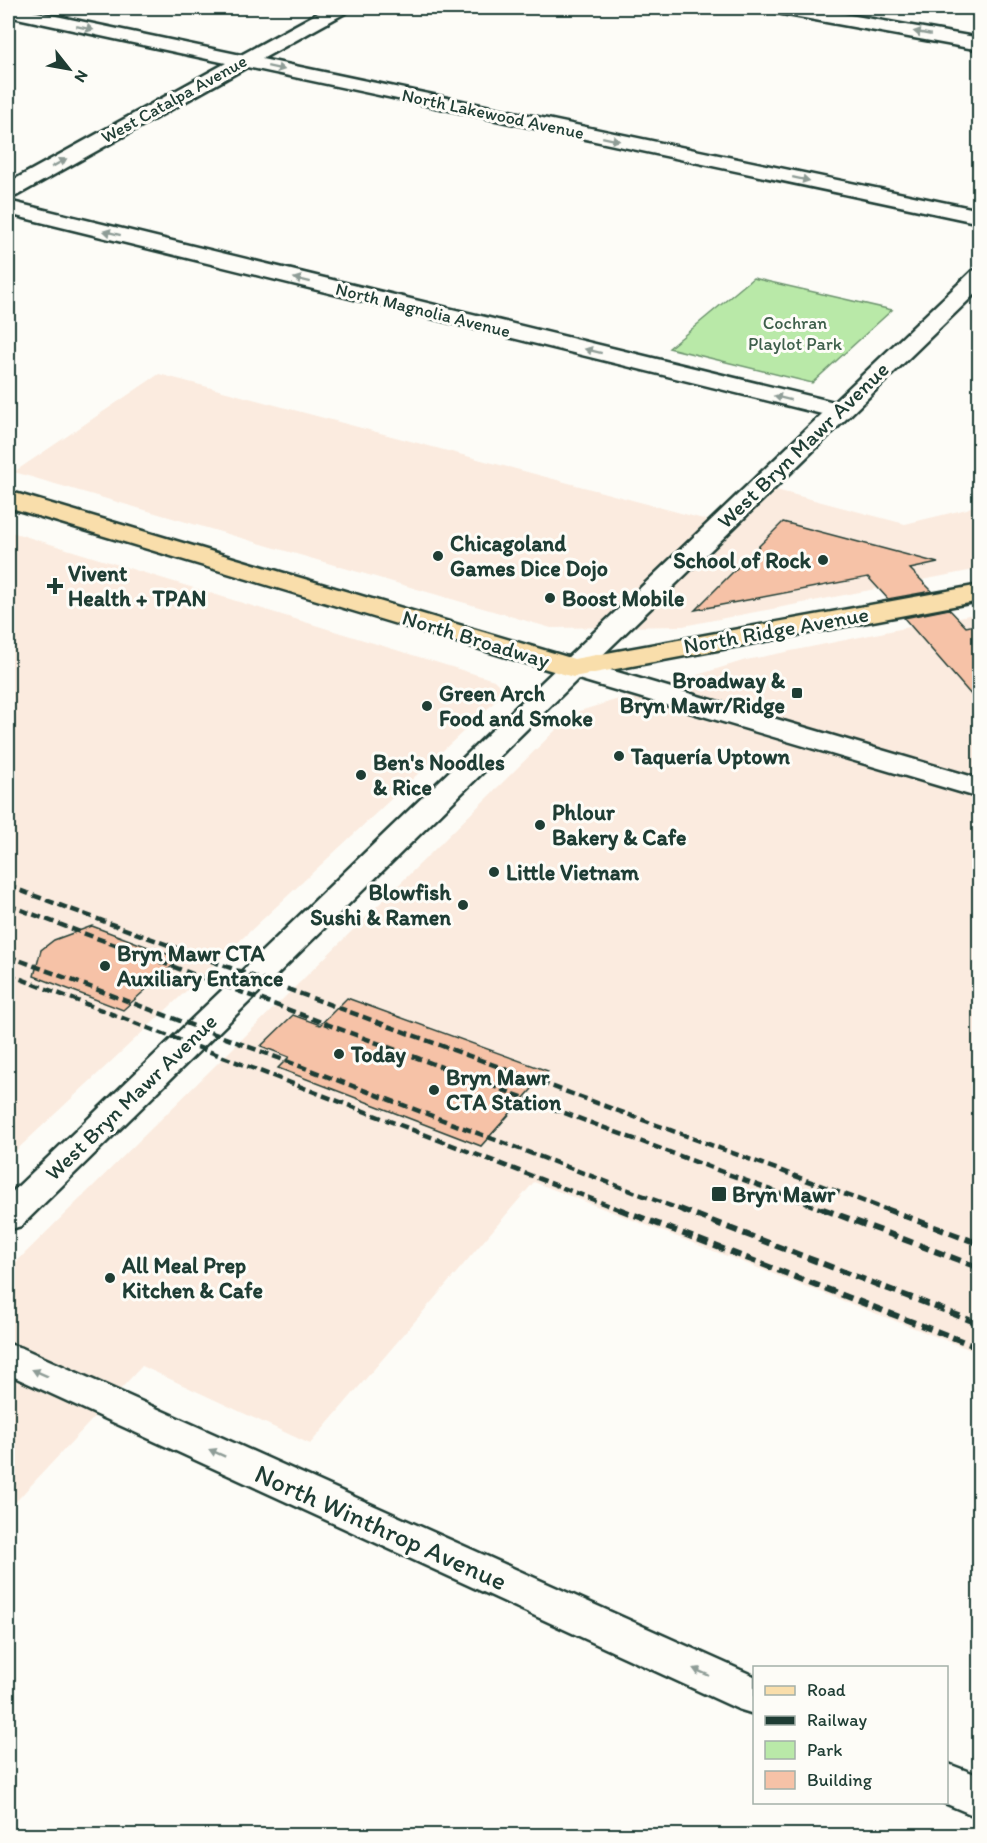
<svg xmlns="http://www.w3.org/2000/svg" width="987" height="1843" font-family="Itim,sans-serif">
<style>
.built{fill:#fbebdf}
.green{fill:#b9e9a8;stroke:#6c936e;stroke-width:1.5}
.building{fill:#f6c2a7;stroke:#1f3d34;stroke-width:1.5}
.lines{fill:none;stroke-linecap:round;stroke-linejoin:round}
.street-casing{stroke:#1f3d34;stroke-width:5}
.secondary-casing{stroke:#1f3d34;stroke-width:5}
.primary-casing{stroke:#1f3d34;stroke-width:5}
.street{fill:#fdfcf7;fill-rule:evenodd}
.secondary{fill:#fdfcf7;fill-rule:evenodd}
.primary{fill:#f9deab;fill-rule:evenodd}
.rail-far1{stroke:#1f3d34;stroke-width:4.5;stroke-dasharray:9 4.5;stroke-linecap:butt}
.rail{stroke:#1f3d34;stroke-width:6;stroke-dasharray:11 6;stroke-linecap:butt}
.oneway{fill:#8e9c96}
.poi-dot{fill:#1f3d34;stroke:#fdfcf7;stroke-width:2}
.labels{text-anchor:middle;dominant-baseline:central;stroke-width:6;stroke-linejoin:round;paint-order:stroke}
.far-street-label{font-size:18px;fill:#1f3d34;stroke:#fdfcf7}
.far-park-label{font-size:18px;fill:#3e5f4b;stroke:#fdfcf7}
.street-label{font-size:22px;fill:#1f3d34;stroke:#fdfcf7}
.poi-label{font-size:22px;font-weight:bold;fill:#1f3d34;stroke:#fdfcf7;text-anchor:start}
.near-street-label{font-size:27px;fill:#1f3d34;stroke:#fdfcf7}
</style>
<rect width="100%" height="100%" fill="#fdfcf7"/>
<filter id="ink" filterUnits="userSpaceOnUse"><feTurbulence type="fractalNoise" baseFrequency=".0167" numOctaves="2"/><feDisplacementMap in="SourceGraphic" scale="12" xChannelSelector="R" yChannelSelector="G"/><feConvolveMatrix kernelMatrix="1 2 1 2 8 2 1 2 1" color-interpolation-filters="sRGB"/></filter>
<g filter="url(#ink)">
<!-- built -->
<g class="built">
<polygon points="159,374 722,524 761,486 905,524 967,509 979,502 979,569 683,626 551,628 14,472"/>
<polygon points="8,531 494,680 503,689 499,698 8,1158"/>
<polygon points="979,613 979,1353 534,1182 310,1444 142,1366 8,1510 8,1270 573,713 746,660"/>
</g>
<!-- green -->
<polygon class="green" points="753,278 892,310 812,383 669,348"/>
<!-- building -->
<g class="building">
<polygon points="783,522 938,563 910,569 932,591 888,599 868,577 695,610"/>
<polygon points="949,609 966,627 980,624 980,705 904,618"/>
<polygon points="92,926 180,959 123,1010 34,976 41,950 54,940"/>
<polygon points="347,998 548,1071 481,1146 278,1068 289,1057 261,1046 293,1015 320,1025"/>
</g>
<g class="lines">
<defs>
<g id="street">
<polygon points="8,8 18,8 241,55 327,8 349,8 347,12 262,59 980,210 980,223 247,67 16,196 8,197 8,183 226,63 8,16"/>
<polygon points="773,8 810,8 980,38 980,50 782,14 775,12"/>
<polygon points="8,201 834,402 972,271 980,269 980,289 583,674 573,677 563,674 558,668 563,662 822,414 8,214"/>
<polygon points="8,1344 22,1348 754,1676 754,1714 738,1709 8,1374"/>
<polygon points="946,1763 980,1776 980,1818 942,1802 946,1802"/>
</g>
<polygon id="secondary" points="573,659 980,779 980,798 578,679 21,1226 8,1230 8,1196 563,662"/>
<polygon id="primary" points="8,491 574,659 980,585 980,601 573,677 8,507"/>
</defs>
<!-- street casing -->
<use href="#street" class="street-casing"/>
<!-- secondary casing -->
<use href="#secondary" class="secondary-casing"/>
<!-- primary casing -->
<use href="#primary" class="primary-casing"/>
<!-- street -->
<use href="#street" class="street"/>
<!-- secondary -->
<use href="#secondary" class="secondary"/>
<!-- primary -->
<use href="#primary" class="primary"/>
<!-- rail-far1 -->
<g class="rail-far1">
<polyline points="8,886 890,1211"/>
<polyline points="8,905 827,1211"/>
<polyline points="8,956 684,1211"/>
<polyline points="8,974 623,1211"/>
</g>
<!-- rail -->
<g class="rail">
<polyline points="619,1209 980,1348"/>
<polyline points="680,1209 980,1324"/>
<polyline points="823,1209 980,1268"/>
<polyline points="886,1209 980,1244"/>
</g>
</g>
<!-- one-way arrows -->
<defs><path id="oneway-solid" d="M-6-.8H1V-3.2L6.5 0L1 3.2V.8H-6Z" transform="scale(1.5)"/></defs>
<g class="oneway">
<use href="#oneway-solid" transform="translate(85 28) rotate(12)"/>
<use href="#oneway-solid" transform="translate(922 33) rotate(-169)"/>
<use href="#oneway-solid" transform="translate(276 68) rotate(12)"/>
<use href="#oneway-solid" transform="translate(611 139) rotate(12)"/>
<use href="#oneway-solid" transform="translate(59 163) rotate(-29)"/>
<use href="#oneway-solid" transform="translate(801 179) rotate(12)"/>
<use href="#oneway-solid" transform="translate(112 233) rotate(-166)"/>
<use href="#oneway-solid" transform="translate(302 280) rotate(-166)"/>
<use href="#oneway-solid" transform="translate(593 351) rotate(-166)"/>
<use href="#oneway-solid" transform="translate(782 398) rotate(-166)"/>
<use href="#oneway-solid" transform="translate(40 1373) rotate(-156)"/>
<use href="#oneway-solid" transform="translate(217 1453) rotate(-156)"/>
<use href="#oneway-solid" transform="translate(701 1672) rotate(-156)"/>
</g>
</g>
<!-- markers -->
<g class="poi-dot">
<circle cx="438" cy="556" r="6"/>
<circle cx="823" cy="560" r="6"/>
<path d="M52 577h6v6h6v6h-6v6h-6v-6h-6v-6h6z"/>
<circle cx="550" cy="598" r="6"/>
<rect x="791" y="687" width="12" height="12" rx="3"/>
<circle cx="427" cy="706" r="6"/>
<circle cx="619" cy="756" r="6"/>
<circle cx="361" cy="775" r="6"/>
<circle cx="540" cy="825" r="6"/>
<circle cx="494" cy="872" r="6"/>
<circle cx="463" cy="905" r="6"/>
<circle cx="105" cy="966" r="6"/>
<circle cx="339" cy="1054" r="6"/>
<circle cx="434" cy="1090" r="6"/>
<rect x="711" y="1186" width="16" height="16" rx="3"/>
<circle cx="110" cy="1278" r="6"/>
</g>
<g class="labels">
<!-- far-street labels -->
<g class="far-street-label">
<text transform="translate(174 99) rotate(-29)">West Catalpa Avenue</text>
<text transform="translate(493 114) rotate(12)">North Lakewood Avenue</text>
<text transform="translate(423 310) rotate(14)">North Magnolia Avenue</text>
</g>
<!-- far-park labels -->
<g class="far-park-label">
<text x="795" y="323">Cochran<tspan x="795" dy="21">Playlot Park</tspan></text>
</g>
<!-- street labels -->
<g class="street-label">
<text transform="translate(803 445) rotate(-44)">West Bryn Mawr Avenue</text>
<text transform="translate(776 630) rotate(-10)">North Ridge Avenue</text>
<text transform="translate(476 639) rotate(17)">North Broadway</text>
<text transform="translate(131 1097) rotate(-44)">West Bryn Mawr Avenue</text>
</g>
<!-- poi labels -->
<g class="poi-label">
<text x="450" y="543">Chicagoland<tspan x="450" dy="25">Games Dice Dojo</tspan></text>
<text x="811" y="560" text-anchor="end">School of Rock</text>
<text x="68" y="573">Vivent<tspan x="68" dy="25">Health + TPAN</tspan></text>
<text x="562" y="598">Boost Mobile</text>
<text x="785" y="680" text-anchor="end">Broadway &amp;<tspan x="785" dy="25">Bryn Mawr/Ridge</tspan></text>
<text x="439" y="693">Green Arch<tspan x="439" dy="25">Food and Smoke</tspan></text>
<text x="631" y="756">Taquería Uptown</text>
<text x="373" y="762">Ben's Noodles<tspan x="373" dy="25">&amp; Rice</tspan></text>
<text x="552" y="812">Phlour<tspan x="552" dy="25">Bakery &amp; Cafe</tspan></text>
<text x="506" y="872">Little Vietnam</text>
<text x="451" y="892" text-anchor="end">Blowfish<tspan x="451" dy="25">Sushi &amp; Ramen</tspan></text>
<text x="117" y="953">Bryn Mawr CTA<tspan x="117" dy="25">Auxiliary Entance</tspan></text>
<text x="351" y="1054">Today</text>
<text x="446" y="1077">Bryn Mawr<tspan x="446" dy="25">CTA Station</tspan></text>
<text x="732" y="1194">Bryn Mawr</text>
<text x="122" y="1265">All Meal Prep<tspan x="122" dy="25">Kitchen &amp; Cafe</tspan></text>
</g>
<!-- near-street labels -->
<g class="near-street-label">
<text transform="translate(381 1527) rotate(24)">North Winthrop Avenue</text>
</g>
</g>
<!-- margin -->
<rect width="987" height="1843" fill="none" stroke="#fdfcf7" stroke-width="30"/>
<rect x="15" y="15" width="957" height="1813" fill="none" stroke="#1f3d34" stroke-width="2" filter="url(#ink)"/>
<!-- legend -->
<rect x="753" y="1666" width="195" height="138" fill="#fdfcf7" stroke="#a4b0a9" stroke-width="1.5"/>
<rect x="765" y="1686" width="30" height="9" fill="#f9deab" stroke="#a4b0a9" stroke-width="1.5"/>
<text x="807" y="1696" font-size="18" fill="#1f3d34">Road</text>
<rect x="765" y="1716" width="30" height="9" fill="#1f3d34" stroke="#a4b0a9" stroke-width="1.5"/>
<text x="807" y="1726" font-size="18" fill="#1f3d34">Railway</text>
<rect x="765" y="1741" width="30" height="18" fill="#b9e9a8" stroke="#a4b0a9" stroke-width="1.5"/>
<text x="807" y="1756" font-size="18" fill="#1f3d34">Park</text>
<rect x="765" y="1771" width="30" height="18" fill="#f6c2a7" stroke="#a4b0a9" stroke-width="1.5"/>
<text x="807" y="1786" font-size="18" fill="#1f3d34">Building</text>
<!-- north arrow -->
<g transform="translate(69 69) rotate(121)" stroke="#fdfcf7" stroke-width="4.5" paint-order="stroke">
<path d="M0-4.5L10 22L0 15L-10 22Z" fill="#1f3d34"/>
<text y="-9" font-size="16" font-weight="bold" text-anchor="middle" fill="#1f3d34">N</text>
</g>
</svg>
